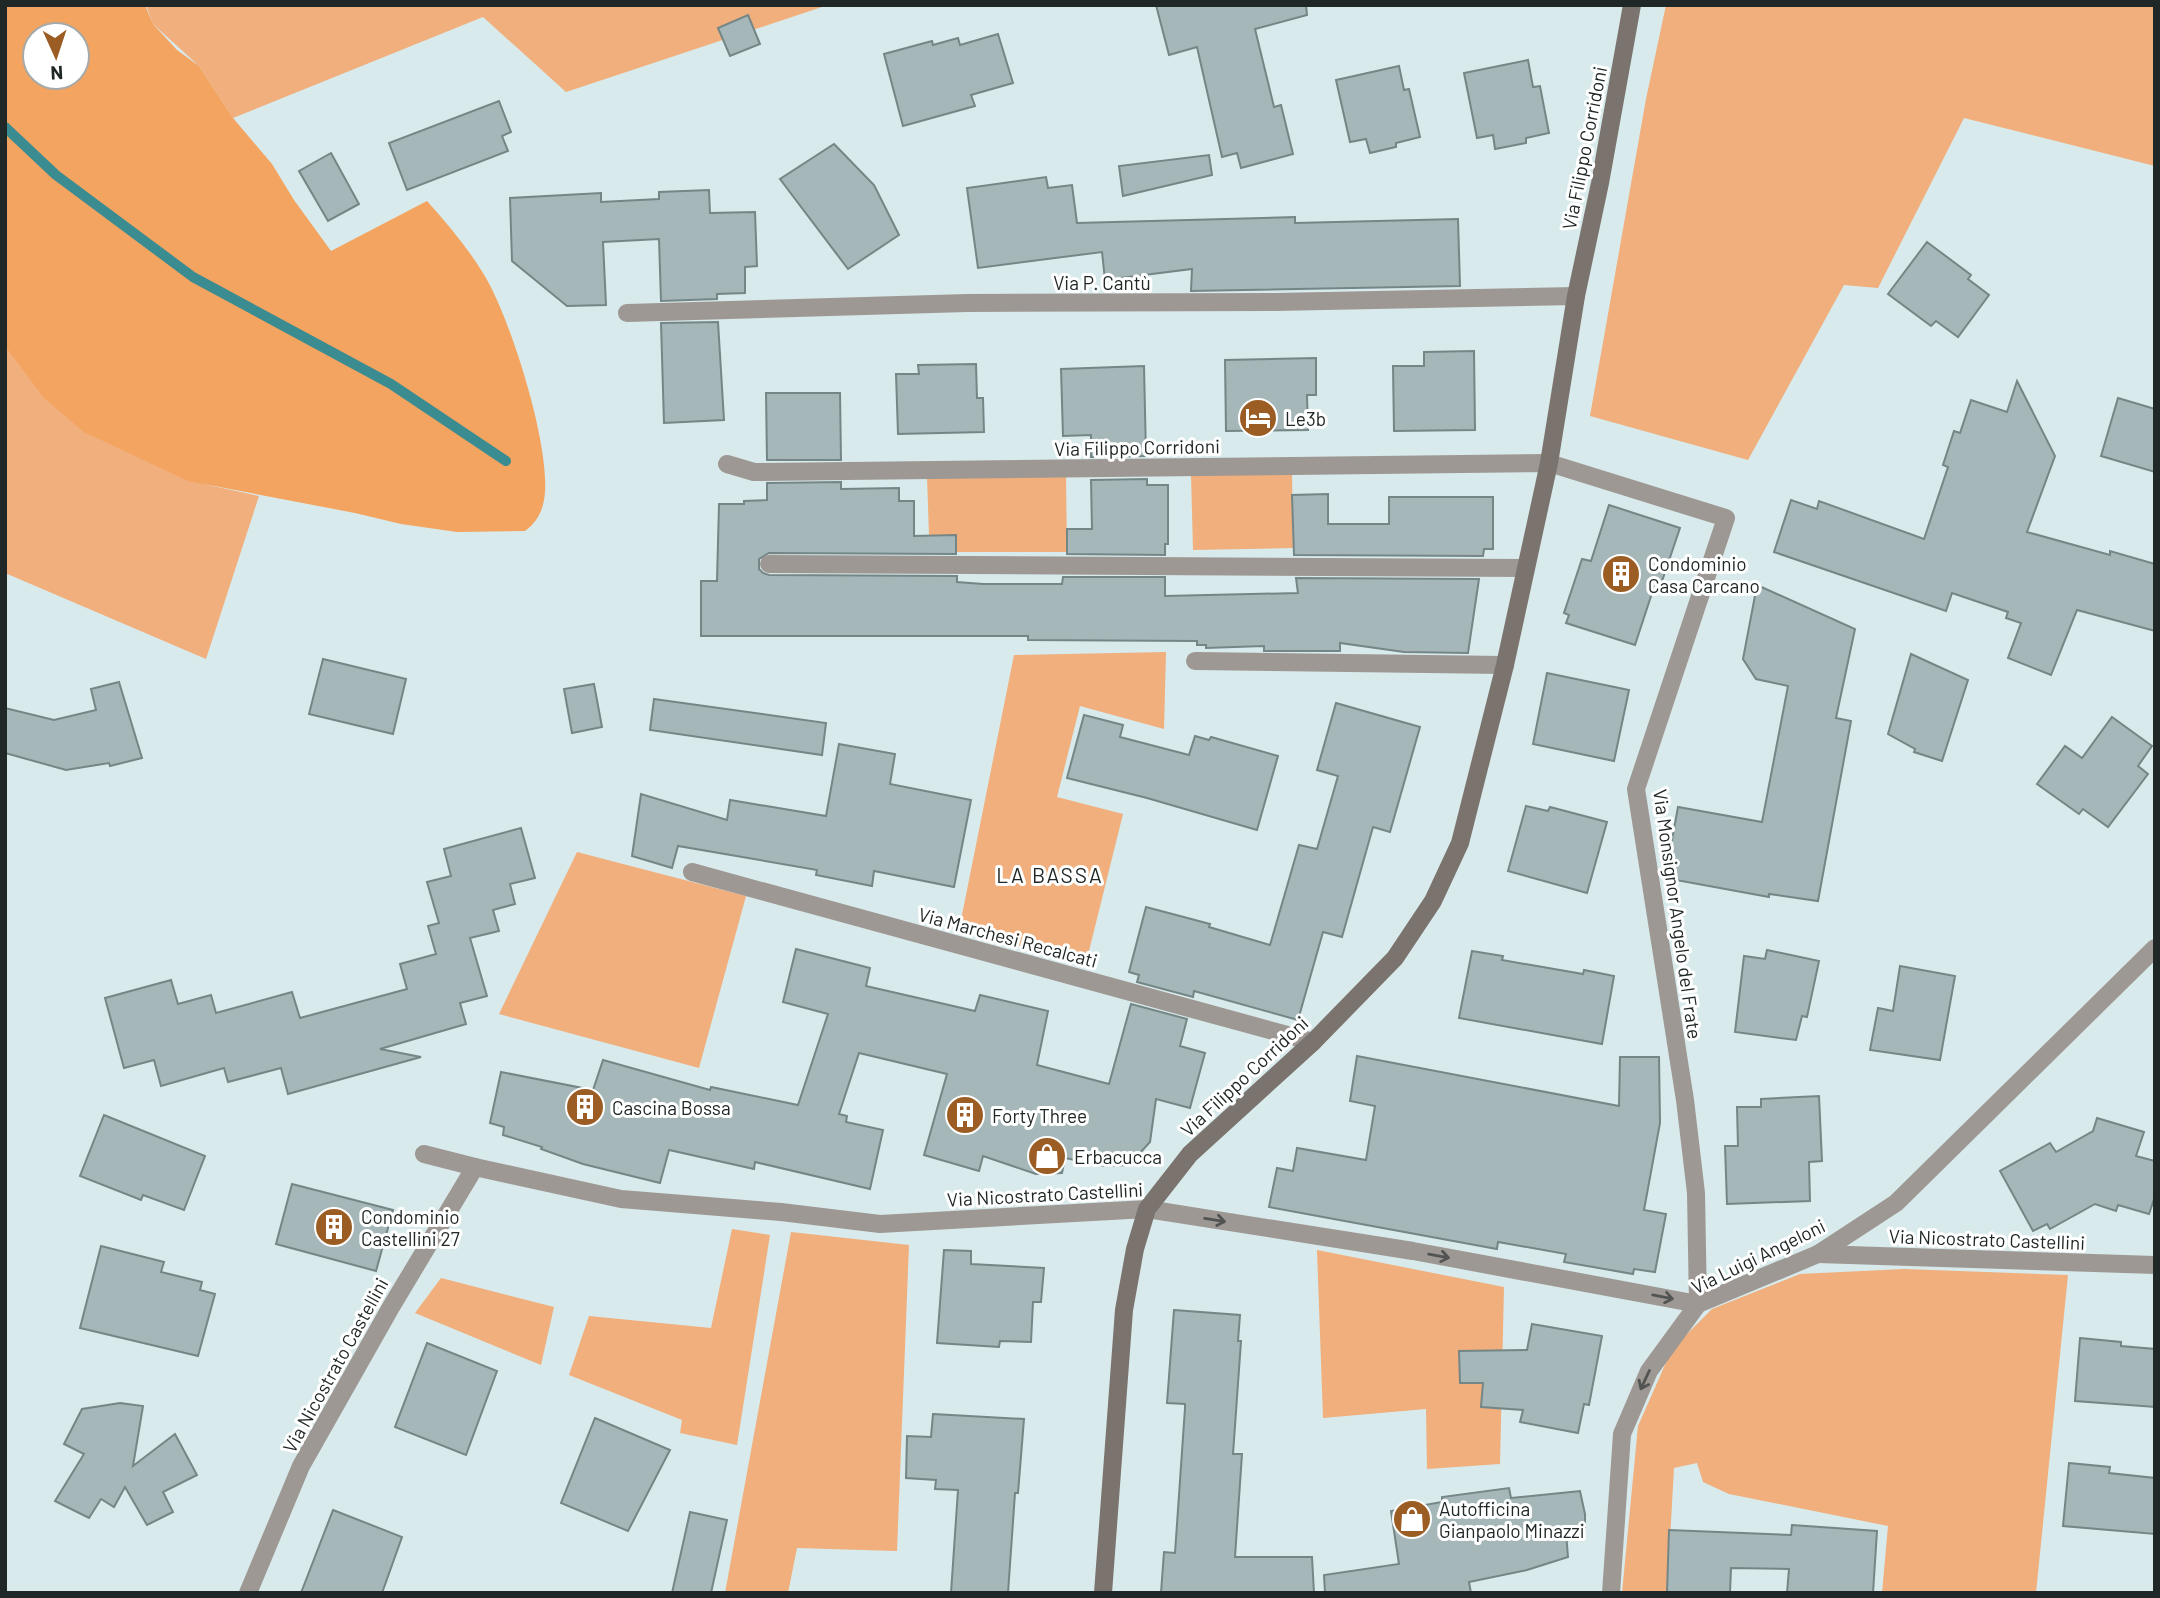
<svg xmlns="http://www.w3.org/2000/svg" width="2160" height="1598" font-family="Barlow,sans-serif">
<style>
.green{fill:#f0af7c}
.forest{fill:#f4a461;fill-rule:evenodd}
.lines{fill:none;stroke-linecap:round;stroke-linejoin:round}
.stream{stroke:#3b8c90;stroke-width:10}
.building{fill:#a5b7b8;stroke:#758687;stroke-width:2}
.street{stroke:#9e9894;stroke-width:18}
.secondary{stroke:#7b736d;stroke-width:18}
.oneway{stroke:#525453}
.labels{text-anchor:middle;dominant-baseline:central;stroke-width:6;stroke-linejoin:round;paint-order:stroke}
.street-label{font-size:19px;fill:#202727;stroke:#fff}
.poi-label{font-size:19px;fill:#202727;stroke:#fff;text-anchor:start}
.neighbourhood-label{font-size:21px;letter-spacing:2px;fill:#202727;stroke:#fff}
</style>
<rect width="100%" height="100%" fill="#d8eaeb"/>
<!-- green -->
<g class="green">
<polygon points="146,5 828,5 566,92 483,17 233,118 199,66 153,24"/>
<polygon points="1666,5 2155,5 2155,166 1964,118 1878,288 1844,285 1748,460 1590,416 1646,99"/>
<polygon points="5,346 208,485 259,496 206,659 5,573"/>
<polygon points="1292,472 1293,548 1193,550 1191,474"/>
<polygon points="927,476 1066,476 1067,552 956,552 955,535 929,536"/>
<polygon points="1166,652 1164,729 1080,706 1057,797 1123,814 1086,963 959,930 1014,655"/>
<polygon points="577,852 746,896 699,1068 499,1014"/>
<polygon points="732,1229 770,1235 737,1445 680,1433 682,1420 569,1375 589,1316 711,1328"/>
<polygon points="791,1232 909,1245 897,1551 797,1548 788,1593 725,1593"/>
<polygon points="1317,1250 1504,1287 1500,1464 1427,1469 1426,1409 1323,1418"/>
<polygon points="1904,1269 2068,1275 2036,1593 1882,1593 1888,1526 1729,1494 1703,1482 1697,1463 1674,1468 1667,1593 1622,1593 1638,1426 1672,1349 1712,1309 1800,1274"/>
<polygon points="441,1278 554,1307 541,1365 415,1313"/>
</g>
<!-- forest -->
<path class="forest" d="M5 5H145L153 24 177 50 199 66 233 118 272 164 294 200 331 251 427 201C449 226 469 249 486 278 511 321 553 452 544 500 542 513 535 524 525 531L457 532 401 524 355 513 188 481 84 432 44 398 5 346ZM35 35H77V77H35Z"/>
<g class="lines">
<!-- stream -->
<polyline class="stream" points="5,127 56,175 193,277 391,384 506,461"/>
</g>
<!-- building -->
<g class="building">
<polygon points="1156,5 1306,5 1307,15 1255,29 1274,107 1281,105 1293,154 1241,168 1237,153 1222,157 1197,47 1169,55"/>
<polygon points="748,15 760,44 730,56 718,28"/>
<polygon points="998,34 1013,83 971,95 975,106 903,126 884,54 932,41 933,45 958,38 960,45"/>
<polygon points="1528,60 1533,87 1540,86 1549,133 1526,138 1526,143 1495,149 1493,135 1477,138 1464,73"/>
<polygon points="1399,66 1404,90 1409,89 1420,137 1396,143 1396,147 1370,153 1366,139 1350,142 1336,80"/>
<polygon points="499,101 511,132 502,136 508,151 407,190 389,143"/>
<polygon points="834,144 874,185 899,235 848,269 780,179"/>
<polygon points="331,153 359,204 328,221 299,171"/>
<polygon points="1209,155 1212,175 1123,196 1119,166"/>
<polygon points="1046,177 1048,188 1072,185 1077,223 1295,217 1295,223 1458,219 1460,286 1191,291 1192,269 1105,280 1102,252 978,268 967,188"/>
<polygon points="709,190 710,213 755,212 757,266 745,267 745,293 717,294 717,299 661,301 659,239 603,242 606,305 567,306 512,261 510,198 601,193 601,202 659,199 659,192"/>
<polygon points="1927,242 1971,275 1968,279 1989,295 1958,337 1936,321 1931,326 1888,294"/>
<polygon points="718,322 724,420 664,423 661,323"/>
<polygon points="1474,351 1475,430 1394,431 1393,366 1424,366 1424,352"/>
<polygon points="1316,358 1316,395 1307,395 1308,430 1226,431 1225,360"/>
<polygon points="976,364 977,398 983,398 984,432 898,434 896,374 919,374 918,365"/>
<polygon points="1144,366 1146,456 1091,457 1091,435 1063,436 1061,369"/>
<polygon points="2017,381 2055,456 2027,532 2110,555 2110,551 2155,564 2155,631 2077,610 2051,675 2008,658 2021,623 2006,618 2008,612 1952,593 1946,611 1774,552 1791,500 1817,509 1819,501 1924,539 1948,467 1943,465 1954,431 1960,433 1971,400 2007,412"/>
<polygon points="766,393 840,393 841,460 767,460"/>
<polygon points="2118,398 2155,409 2155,472 2101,456"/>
<polygon points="1147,479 1147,485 1168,485 1168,544 1165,544 1165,555 1067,554 1067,529 1092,529 1091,480"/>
<polygon points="841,482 841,489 899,488 899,501 914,501 914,536 956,535 956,554 769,553 759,559 759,569 763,573 769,575 957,576 957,582 983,584 1062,584 1063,577 1165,577 1165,596 1298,593 1296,578 1479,579 1468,653 1404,652 1340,643 1340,651 1264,651 1264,646 1206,648 1206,645 1197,645 1197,641 1028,640 1028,636 701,636 701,581 717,581 719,504 744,504 744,501 767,500 767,483"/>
<polygon points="1328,494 1328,524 1389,524 1389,497 1493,497 1493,549 1484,549 1483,556 1294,555 1292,495"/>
<polygon points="1609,505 1680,528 1660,587 1654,587 1635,645 1566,623 1569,615 1564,613 1582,559 1591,561"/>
<polygon points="1757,585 1855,629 1836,718 1851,721 1818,901 1769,894 1769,897 1665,878 1678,807 1762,822 1788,686 1756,679 1743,659"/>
<polygon points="1911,654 1968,680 1942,761 1914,752 1915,749 1888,734"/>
<polygon points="323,659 406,679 393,734 309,714"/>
<polygon points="1547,673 1629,690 1614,761 1533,744"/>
<polygon points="119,682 142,758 110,766 109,763 66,770 5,753 5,708 54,720 96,710 91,689"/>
<polygon points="594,684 602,727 572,733 564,689"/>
<polygon points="654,699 826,723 822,755 650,730"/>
<polygon points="1336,703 1420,727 1390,832 1373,827 1342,937 1323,932 1298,1020 1194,991 1193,997 1137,982 1139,975 1129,972 1146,907 1210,924 1209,927 1270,945 1299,845 1317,849 1338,776 1317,770"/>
<polygon points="1084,715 1123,725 1120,737 1189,755 1195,736 1209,740 1211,737 1278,756 1257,830 1147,798 1067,778"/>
<polygon points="2112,717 2152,746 2138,766 2148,774 2108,827 2083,809 2079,814 2037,784 2065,746 2082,758"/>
<polygon points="839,744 895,754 890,784 971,800 954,887 874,871 872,886 816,875 817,870 678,846 672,868 632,856 641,794 727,820 730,800 826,816"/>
<polygon points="1526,806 1548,811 1550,807 1607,822 1587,893 1508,871"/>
<polygon points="521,828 535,878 510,884 515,904 493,910 499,931 470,938 487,996 460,1003 466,1024 380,1049 421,1057 288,1094 281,1068 228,1082 224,1068 161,1086 154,1060 124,1068 105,998 171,980 178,1004 211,995 216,1013 292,992 300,1018 407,989 400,964 436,954 428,926 439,923 427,882 451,876 444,849"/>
<polygon points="796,949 870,968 866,986 975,1011 980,995 1048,1011 1037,1065 1109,1084 1131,1004 1187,1019 1180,1046 1205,1053 1190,1108 1156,1099 1150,1142 1129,1165 1105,1166 1065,1158 1062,1173 1036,1174 983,1156 979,1171 924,1155 947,1074 859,1053 839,1114 847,1116 846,1122 883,1130 870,1189 755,1162 754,1169 669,1150 660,1183 583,1164 541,1149 542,1147 503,1135 504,1127 490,1123 501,1072 593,1090 603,1060 710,1090 711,1087 798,1105 828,1014 783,1002"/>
<polygon points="1767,950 1819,961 1807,1017 1802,1016 1796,1040 1735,1032 1744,956 1765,959"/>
<polygon points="1472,951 1503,956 1502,960 1583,974 1584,970 1614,976 1602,1044 1459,1018"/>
<polygon points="1900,966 1955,976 1940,1060 1870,1050 1878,1008 1893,1011"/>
<polygon points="1357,1056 1619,1106 1620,1057 1659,1057 1660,1123 1644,1210 1666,1214 1655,1272 1634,1269 1633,1274 1564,1262 1566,1254 1498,1242 1497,1249 1269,1207 1277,1168 1293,1171 1297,1148 1366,1160 1375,1106 1350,1101"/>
<polygon points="1819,1096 1822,1161 1809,1162 1810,1201 1727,1204 1725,1146 1738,1146 1737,1107 1761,1107 1761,1099"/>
<polygon points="104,1115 205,1156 184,1210 143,1195 141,1200 80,1176"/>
<polygon points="2097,1118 2144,1132 2136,1156 2155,1161 2155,1196 2149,1214 2118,1205 2116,1211 2095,1204 2050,1229 2047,1224 2033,1231 2000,1171 2050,1143 2056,1152 2093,1131"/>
<polygon points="292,1184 393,1210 376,1271 276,1244"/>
<polygon points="101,1246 164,1262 161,1272 202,1282 200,1290 215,1294 198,1356 80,1328"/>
<polygon points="944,1250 971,1251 971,1264 1044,1268 1041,1302 1033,1302 1031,1342 1000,1341 999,1347 937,1343"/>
<polygon points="1174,1310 1240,1315 1238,1341 1241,1341 1233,1454 1242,1454 1235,1557 1312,1557 1314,1593 1161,1593 1164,1552 1175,1553 1185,1408 1185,1404 1167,1403"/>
<polygon points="1532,1324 1602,1336 1589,1405 1584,1404 1578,1433 1520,1422 1523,1410 1481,1407 1483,1383 1460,1383 1459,1351 1527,1350"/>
<polygon points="2080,1338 2121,1342 2121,1346 2155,1349 2155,1407 2075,1401"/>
<polygon points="427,1343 497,1371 466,1455 395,1427"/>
<polygon points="120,1403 143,1406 133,1466 175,1434 197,1475 163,1492 173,1512 147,1525 125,1487 114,1507 101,1499 89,1518 55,1501 84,1454 64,1444 82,1409"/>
<polygon points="933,1414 1024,1419 1018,1493 1015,1493 1008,1593 951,1593 958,1490 935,1489 936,1480 906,1478 907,1436 931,1437"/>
<polygon points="595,1418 670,1450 628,1531 561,1503"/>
<polygon points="2069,1463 2110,1467 2109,1473 2155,1478 2155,1534 2063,1526"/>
<polygon points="1509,1488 1511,1498 1580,1491 1585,1514 1585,1530 1566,1532 1568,1557 1527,1570 1469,1582 1471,1593 1325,1593 1324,1575 1399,1564 1391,1511 1442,1502 1442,1497"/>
<polygon points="333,1510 402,1537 382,1593 301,1593"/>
<polygon points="690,1512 727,1520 711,1593 672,1593"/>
<polygon points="1792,1525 1877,1531 1873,1593 1787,1593 1789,1569 1731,1568 1730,1593 1667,1593 1669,1530 1791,1535"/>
</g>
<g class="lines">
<!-- street -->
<g class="street">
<polyline points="627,313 967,303 1275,302 1576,296"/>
<polyline points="727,464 754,472 1549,463 1726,518 1636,789 1685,1100 1696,1193 1698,1304"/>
<polyline points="769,564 1525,568"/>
<polyline points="1195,661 1505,665"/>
<polyline points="692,872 1313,1042"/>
<polyline points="424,1154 475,1167 621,1199 781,1212 880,1224 1147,1209 1413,1251 1698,1304"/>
<polyline points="1818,1254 2155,1265"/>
<polyline points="248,1593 301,1466 391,1307 475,1167"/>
<polyline points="1611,1593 1622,1434 1649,1371 1698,1304 1818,1254 1896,1203 2155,948"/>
</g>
<!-- secondary -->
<polyline class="secondary" points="1103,1593 1124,1310 1135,1249 1147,1209 1190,1154 1313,1042 1395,958 1433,901 1460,843 1505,665 1549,463 1576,296 1600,183 1632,5"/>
</g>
<!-- one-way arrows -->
<defs><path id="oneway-shaft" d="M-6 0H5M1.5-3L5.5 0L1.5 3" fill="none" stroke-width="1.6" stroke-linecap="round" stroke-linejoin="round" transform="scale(1.75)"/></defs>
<g class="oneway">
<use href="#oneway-shaft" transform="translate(1215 1220) rotate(9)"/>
<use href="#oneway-shaft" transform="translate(1439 1256) rotate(10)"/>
<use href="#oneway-shaft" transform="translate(1663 1297) rotate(11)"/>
<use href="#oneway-shaft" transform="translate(1645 1380) rotate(115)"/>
</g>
<!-- icons -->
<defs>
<symbol id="hotel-disc" viewBox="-11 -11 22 22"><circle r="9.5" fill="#9c5d24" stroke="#fff"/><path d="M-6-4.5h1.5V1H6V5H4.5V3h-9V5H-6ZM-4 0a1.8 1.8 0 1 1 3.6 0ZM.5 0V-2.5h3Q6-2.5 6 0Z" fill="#fff"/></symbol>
<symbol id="building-disc" viewBox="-11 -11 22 22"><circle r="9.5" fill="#9c5d24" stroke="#fff"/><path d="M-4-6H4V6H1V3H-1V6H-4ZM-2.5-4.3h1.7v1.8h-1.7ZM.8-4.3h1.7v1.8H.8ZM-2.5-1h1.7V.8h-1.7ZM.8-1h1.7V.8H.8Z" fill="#fff"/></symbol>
<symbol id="shop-disc" viewBox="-11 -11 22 22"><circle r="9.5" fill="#9c5d24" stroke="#fff"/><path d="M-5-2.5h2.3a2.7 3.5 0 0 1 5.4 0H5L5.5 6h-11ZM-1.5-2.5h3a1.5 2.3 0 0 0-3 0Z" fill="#fff"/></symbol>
</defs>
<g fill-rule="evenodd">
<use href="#hotel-disc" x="1236" y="396" width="44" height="44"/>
<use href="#building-disc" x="1599" y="552" width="44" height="44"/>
<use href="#building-disc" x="563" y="1085" width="44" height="44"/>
<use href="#building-disc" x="943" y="1093" width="44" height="44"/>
<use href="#shop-disc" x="1025" y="1134" width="44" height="44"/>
<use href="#building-disc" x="312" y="1205" width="44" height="44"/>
<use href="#shop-disc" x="1390" y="1497" width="44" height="44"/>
</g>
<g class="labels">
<!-- street labels -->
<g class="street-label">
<text transform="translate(1584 148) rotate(-79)">Via Filippo Corridoni</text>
<text x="1102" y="282">Via P. Cantù</text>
<text transform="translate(1137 447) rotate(-1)">Via Filippo Corridoni</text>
<text transform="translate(1678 914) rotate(82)">Via Monsignor Angelo del Frate</text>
<text transform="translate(1008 937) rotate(15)">Via Marchesi Recalcati</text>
<text transform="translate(1244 1076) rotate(-43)">Via Filippo Corridoni</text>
<text transform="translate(1045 1194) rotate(-3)">Via Nicostrato Castellini</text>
<text transform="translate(1987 1239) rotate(2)">Via Nicostrato Castellini</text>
<text transform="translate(1758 1256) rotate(-26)">Via Luigi Angeloni</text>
<text transform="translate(335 1365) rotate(-61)">Via Nicostrato Castellini</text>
</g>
<!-- poi labels -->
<g class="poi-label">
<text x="1285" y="418">Le3b</text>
<text x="1648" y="563">Condominio<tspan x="1648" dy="22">Casa Carcano</tspan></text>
<text x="612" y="1107">Cascina Bossa</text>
<text x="992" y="1115">Forty Three</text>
<text x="1074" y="1156">Erbacucca</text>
<text x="361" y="1216">Condominio<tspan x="361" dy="22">Castellini 27</tspan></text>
<text x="1439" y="1508">Autofficina<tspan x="1439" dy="22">Gianpaolo Minazzi</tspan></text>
</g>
<!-- neighbourhood labels -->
<g class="neighbourhood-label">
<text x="1050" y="874">LA BASSA</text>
</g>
</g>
<!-- border -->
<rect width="2160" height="1598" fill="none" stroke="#202727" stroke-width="14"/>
<!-- north arrow -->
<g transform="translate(56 56) rotate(177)"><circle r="33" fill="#ffffff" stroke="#a6a9a9" stroke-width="2"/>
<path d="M0-5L12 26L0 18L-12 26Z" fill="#9c5d24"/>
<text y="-10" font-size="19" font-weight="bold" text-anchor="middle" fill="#202727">N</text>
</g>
</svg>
